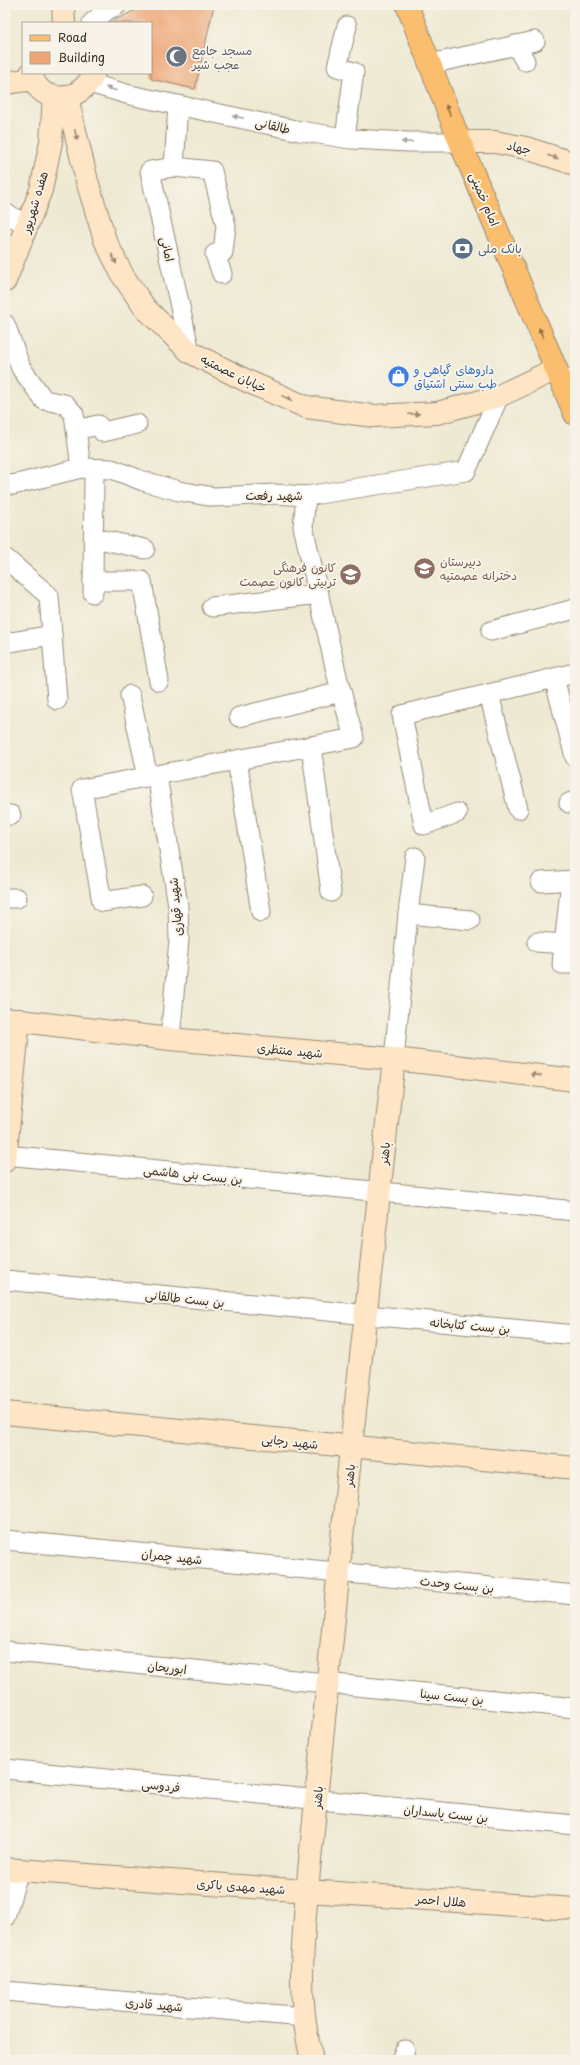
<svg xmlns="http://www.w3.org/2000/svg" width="580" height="2065" font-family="'Playpen Sans','Playpen Sans Arabic',sans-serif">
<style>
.building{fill:#eea676}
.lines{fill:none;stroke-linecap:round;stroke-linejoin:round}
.street-casing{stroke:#948a78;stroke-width:21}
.secondary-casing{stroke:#948a78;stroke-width:24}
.primary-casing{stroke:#948a78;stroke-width:24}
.street{stroke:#fff;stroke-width:19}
.secondary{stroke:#fde5c5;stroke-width:22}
.primary{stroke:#fbbd6e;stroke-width:22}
.oneway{fill:#a79f9a}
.oneway2{fill:#916c42}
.oneway3{fill:#9c8872}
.labels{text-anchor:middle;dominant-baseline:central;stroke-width:4;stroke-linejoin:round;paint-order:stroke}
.worship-label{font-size:12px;fill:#5b616d;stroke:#f7f3e8;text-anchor:start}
.street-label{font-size:12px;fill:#3b2a1e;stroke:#f7f3e8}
.service-label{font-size:12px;fill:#4e5e75;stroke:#f7f3e8;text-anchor:start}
.shop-label{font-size:12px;fill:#366cbe;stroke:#f7f3e8;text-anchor:start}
.education-label{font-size:12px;fill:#785e54;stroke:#f7f3e8;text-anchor:start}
</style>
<rect width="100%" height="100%" fill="#f7f3e8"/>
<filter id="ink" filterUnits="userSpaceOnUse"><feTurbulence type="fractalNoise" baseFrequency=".025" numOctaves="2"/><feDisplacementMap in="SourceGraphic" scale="8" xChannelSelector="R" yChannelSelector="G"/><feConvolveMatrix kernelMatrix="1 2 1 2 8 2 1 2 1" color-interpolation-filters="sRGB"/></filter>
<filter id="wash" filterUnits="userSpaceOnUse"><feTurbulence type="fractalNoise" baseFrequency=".012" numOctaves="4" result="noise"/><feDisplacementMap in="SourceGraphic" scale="16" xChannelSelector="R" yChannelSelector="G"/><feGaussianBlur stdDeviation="0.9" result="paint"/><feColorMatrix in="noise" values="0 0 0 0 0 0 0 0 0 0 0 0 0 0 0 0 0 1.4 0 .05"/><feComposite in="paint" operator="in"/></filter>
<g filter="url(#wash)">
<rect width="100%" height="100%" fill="#eee9d2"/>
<g id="blocks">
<!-- building -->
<polygon class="building" points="146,5 214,5 195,89 151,79 151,23 109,23"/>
</g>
</g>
<g filter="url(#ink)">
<use href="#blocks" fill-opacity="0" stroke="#948a78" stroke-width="1"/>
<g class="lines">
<defs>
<g id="street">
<polyline points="92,23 107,10 117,5"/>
<polyline points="516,45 525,61"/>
<polyline points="430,64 535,41"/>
<polyline points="89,83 130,95 300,131 351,139 408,142 460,142"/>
<polyline points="178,105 174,167 212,171 226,226 223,252 215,254 222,274"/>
<polyline points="345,138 354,72 337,67 347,26"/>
<polyline points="174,167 150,171 190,352"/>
<polyline points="5,213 28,225"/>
<polyline points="5,324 21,368 44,400 65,404 74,414 81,468"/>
<polyline points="561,382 575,378"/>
<polyline points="76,430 98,425 103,432 137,424"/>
<polyline points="5,484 13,485 81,468 112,469 143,481 179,491 214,497 275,494 306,496 466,471 499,396"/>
<polyline points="94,538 145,549"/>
<polyline points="5,558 49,596 57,700"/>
<polyline points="93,581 142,581 159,681"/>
<polyline points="93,593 94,469"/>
<polyline points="212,607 319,594"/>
<polyline points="491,631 575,609"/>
<polyline points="5,643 52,635"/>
<polyline points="554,678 575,757"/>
<polyline points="489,694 518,809"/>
<polyline points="130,695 148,777"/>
<polyline points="239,717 341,692"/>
<polyline points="311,746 331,892"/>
<polyline points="237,760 261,912"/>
<polyline points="157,775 178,905 179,940 170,1039"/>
<polyline points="569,803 575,801"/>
<polyline points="457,813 424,825 402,715 575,673"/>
<polyline points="5,815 11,815"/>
<polyline points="571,880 562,964 575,964"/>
<polyline points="541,882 575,880"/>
<polyline points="142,896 102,902 82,789 354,738 337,676 303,526 306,496"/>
<polyline points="5,898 17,898"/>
<polyline points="408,914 470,920"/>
<polyline points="537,942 564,944"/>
<polyline points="394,1059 408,914 415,857"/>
<polyline points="6,1155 575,1211"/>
<polyline points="5,1280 575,1335"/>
<polyline points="5,1540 575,1595"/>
<polyline points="5,1651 575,1708"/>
<polyline points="5,1769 575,1825"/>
<polyline points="5,1917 19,1870"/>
<polyline points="5,1991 304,2017"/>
<polyline points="401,2060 405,2050"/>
</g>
<g id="secondary">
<polyline points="63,5 64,23"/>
<path d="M31 73C40 107 81 104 94 73"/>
<polyline points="5,83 33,79"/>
<polyline points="67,97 87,181 105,240 123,276 145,308 190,352 247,381 306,407 373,416 437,413 499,396 556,369"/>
<polyline points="460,142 495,142 526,148 575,164"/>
<polyline points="5,281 41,190 51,142 54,96"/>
<polyline points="5,1019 170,1039 394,1059 575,1080"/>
<polyline points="394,1059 351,1447 307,1891 575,1909"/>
<polyline points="5,1161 19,1020"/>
<polyline points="5,1413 575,1468"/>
<path d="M5 1869 307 1891C302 1951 297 2000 312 2060"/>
</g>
<polyline id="primary" points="407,5 460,142 575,414"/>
</defs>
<!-- street casing -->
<use href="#street" class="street-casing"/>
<!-- secondary casing -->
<use href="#secondary" class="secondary-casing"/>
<!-- primary casing -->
<use href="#primary" class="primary-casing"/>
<!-- street -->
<use href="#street" class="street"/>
<!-- secondary -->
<use href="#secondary" class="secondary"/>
<!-- primary -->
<use href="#primary" class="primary"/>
</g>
<!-- one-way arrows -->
<defs><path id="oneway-solid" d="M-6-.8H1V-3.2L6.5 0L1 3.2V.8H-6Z"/></defs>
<g class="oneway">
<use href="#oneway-solid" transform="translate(111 89) rotate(-163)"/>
<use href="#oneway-solid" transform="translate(238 117) rotate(-168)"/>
<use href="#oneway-solid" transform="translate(407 142) rotate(-178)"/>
</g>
<g class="oneway2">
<use href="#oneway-solid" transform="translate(448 110) rotate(-111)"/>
<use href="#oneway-solid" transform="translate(541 333) rotate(-113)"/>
</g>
<g class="oneway3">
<use href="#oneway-solid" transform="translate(76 135) rotate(77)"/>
<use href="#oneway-solid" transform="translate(553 157) rotate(18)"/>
<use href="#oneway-solid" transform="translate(114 259) rotate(63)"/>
<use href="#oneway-solid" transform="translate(287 398) rotate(24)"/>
<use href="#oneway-solid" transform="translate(414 414) rotate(-3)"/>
<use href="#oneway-solid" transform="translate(536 1075) rotate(-174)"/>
</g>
</g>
<!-- icons -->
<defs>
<symbol id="mosque-disc" viewBox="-11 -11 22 22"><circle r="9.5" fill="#6b7280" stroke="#f7f3e8"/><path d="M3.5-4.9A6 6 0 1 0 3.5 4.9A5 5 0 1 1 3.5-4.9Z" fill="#fff"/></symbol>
<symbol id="bank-disc" viewBox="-11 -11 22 22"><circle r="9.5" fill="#5c6f8a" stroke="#f7f3e8"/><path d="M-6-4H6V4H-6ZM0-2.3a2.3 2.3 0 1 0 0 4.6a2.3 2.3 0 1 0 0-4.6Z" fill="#fff"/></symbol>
<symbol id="shop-disc" viewBox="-11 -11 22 22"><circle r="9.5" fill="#3f7fe0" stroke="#f7f3e8"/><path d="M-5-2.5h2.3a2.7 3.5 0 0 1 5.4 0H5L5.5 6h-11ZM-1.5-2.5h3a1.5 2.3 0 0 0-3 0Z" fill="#fff"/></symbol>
<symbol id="school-disc" viewBox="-11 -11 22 22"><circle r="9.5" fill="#8d6e63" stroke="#f7f3e8"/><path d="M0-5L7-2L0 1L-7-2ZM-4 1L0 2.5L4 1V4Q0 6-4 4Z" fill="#fff"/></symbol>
</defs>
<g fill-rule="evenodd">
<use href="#mosque-disc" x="164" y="44" width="25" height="25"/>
<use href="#bank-disc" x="450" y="236" width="25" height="25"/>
<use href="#shop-disc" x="386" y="364" width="25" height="25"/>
<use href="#school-disc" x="412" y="556" width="25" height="25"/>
<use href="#school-disc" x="338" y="562" width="25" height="25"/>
</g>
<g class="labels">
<!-- worship labels -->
<g class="worship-label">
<text x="192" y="50">مسجد جامع<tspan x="192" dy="14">عجب شیر</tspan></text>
</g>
<!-- street labels -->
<g class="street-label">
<text transform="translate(273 125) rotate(13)">طالقانی</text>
<text transform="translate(519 147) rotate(12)">جهاد</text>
<text transform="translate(485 199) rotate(67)">امام خمینی</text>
<text transform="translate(34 202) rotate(-73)">هفده شهریور</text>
<text transform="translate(168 249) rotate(77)">امانی</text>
<text transform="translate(234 373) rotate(26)">خیابان عصمتیه</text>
<text x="274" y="495">شهید رفعت</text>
<text transform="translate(175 907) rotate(-95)">شهید قهاری</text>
<text transform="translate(290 1050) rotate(5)">شهید منتظری</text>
<text transform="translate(384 1153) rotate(-84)">باهنر</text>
<text transform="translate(193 1174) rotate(6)">بن بست بنی هاشمی</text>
<text transform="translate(185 1298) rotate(6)">بن بست طالقانی</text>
<text transform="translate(470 1325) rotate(5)">بن بست کتابخانه</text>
<text transform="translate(290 1441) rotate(6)">شهید رجایی</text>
<text transform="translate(349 1475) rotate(-84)">باهنر</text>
<text transform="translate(172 1556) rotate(6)">شهید چمران</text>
<text transform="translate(457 1584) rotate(6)">بن بست وحدت</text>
<text transform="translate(167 1667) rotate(6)">ابوریحان</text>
<text transform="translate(452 1696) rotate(6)">بن بست سینا</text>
<text transform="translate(161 1785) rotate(6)">فردوسی</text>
<text transform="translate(317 1797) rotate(-84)">باهنر</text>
<text transform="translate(446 1813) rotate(6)">بن بست پاسداران</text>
<text transform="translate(241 1886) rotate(4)">شهید مهدی باکری</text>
<text transform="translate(441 1900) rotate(4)">هلال احمر</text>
<text transform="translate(154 2004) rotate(5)">شهید قادری</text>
</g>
<!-- service labels -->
<g class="service-label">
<text x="478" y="248">بانک ملی</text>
</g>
<!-- shop labels -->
<g class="shop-label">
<text x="414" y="369">داروهای گیاهی و<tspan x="414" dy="14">طب سنتی اشتیاق</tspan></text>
</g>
<!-- education labels -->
<g class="education-label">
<text x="440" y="561">دبیرستان<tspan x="440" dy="14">دخترانه عصمتیه</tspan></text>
<text x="336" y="567" text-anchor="end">کانون فرهنگی<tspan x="336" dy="14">تربیتی کانون عصمت</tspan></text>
</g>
</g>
<!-- margin -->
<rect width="580" height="2065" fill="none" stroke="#f7f3e8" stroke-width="20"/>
<!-- legend -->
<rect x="22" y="22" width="130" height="52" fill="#f7f3e8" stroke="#aca397"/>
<rect x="30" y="35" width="20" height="6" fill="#fbbd6e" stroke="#aca397"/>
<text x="58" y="42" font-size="12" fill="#3b2a1e">Road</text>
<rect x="30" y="52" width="20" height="12" fill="#eea676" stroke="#aca397"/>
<text x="58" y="62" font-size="12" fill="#3b2a1e">Building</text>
</svg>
